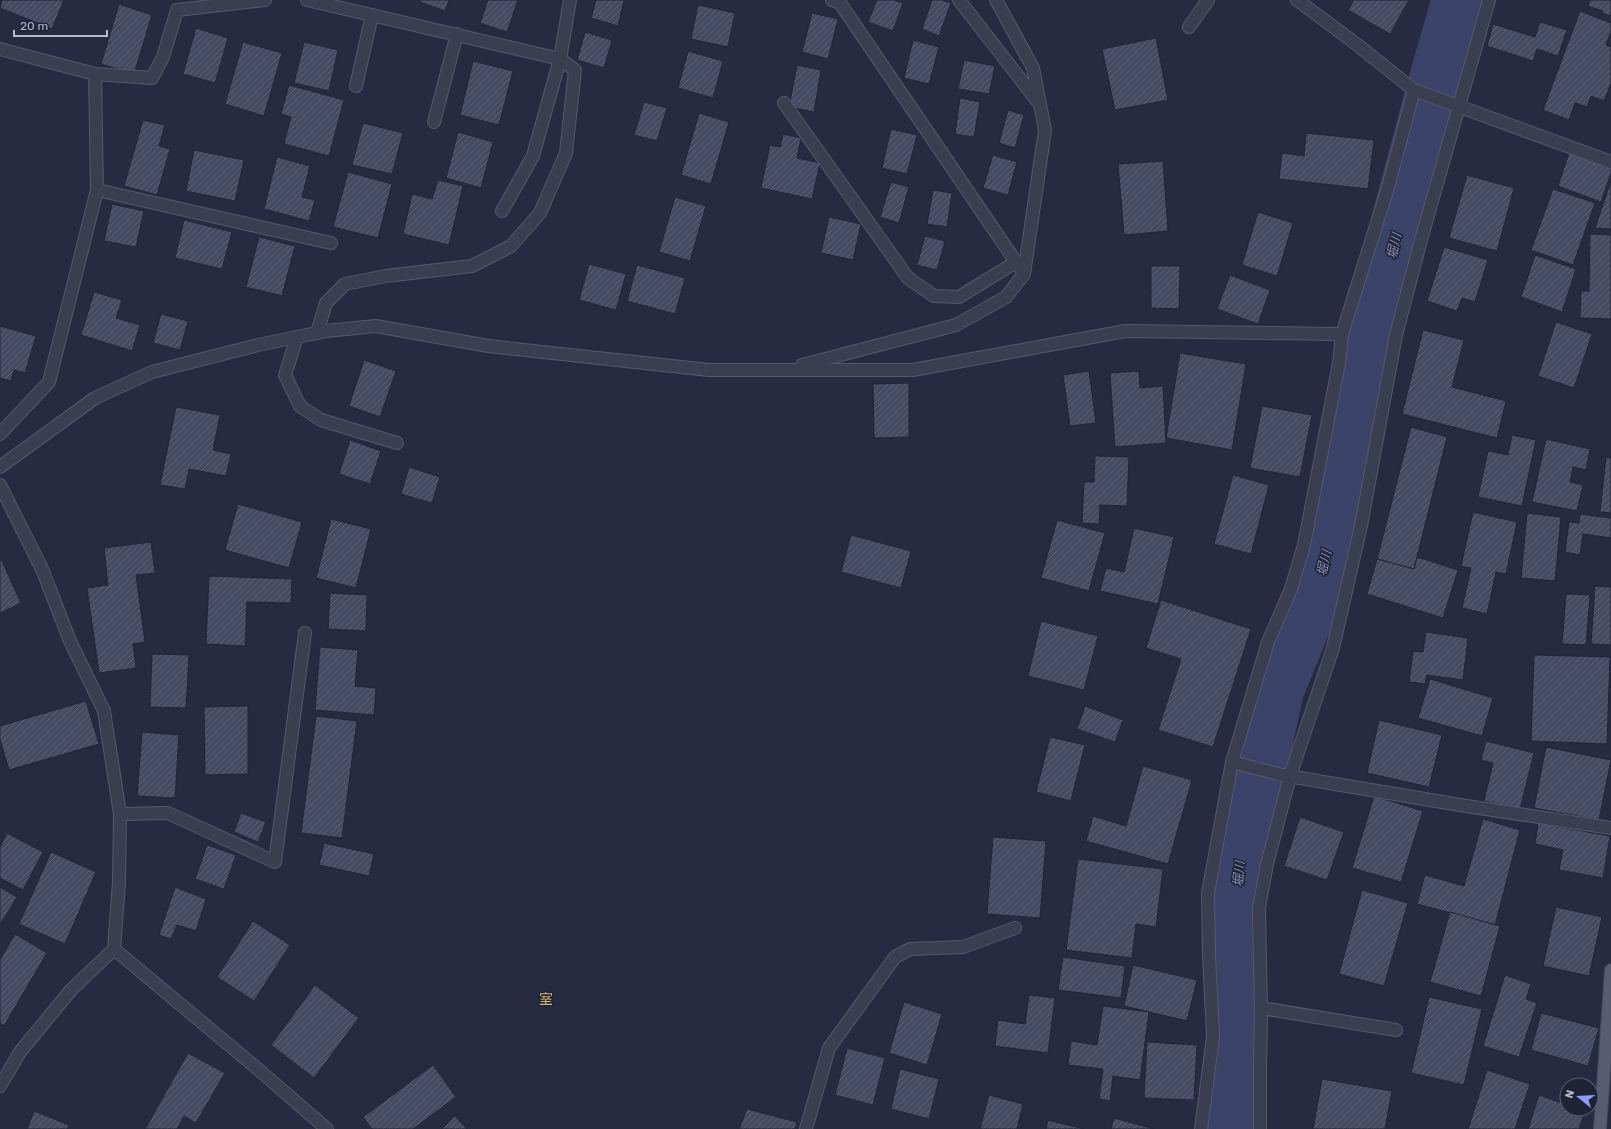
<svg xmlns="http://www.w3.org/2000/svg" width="1611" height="1129" font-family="Rubik,'Noto Sans JP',sans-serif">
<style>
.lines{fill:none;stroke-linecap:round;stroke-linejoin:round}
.river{stroke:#3c4369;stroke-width:56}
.building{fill:url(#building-hatch);stroke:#212538}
.service-casing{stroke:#55596b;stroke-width:14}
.minor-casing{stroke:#55596b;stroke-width:14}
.primary-casing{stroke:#44475a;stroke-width:14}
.service{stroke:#3a3e51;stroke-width:12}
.minor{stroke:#3a3e51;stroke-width:12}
.primary{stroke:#585c71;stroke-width:12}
.labels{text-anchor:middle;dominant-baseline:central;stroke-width:3;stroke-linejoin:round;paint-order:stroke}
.water-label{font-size:13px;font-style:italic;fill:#868eb6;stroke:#1f2336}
.quarter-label{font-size:14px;fill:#d5b468;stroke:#1f2336}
</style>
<defs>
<pattern id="building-hatch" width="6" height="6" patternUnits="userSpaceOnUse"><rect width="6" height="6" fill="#454a63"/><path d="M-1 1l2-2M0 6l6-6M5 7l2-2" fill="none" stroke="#5e6278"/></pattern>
</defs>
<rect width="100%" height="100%" fill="#262b41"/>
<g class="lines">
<!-- river -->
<polyline class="river" points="1233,1129 1238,867 1276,690 1319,584 1400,218 1439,72 1460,0"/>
</g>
<!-- building -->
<g class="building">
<polygon points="2,0 64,0 52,29 0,8"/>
<polygon points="420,0 449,0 445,11 420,2"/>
<polygon points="488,0 518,0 507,32 480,23"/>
<polygon points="596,0 624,0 618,26 591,18"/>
<polygon points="877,0 894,0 903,3 893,31 868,22"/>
<polygon points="932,0 942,0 951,3 939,36 922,29"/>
<polygon points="1354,0 1409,0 1390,34 1348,10"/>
<polygon points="1590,0 1611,0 1611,16 1602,13 1603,11 1588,6"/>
<polygon points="119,4 152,15 134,74 101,64"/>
<polygon points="698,5 735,13 728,47 691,39"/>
<polygon points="1580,11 1611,23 1611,31 1606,45 1611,47 1611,83 1604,101 1591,96 1587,107 1575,103 1569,120 1543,110"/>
<polygon points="812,13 838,19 828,59 802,52"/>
<polygon points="1540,22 1567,30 1558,56 1537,49 1533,61 1487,46 1493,24 1535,37"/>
<polygon points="196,28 228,38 215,83 183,74"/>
<polygon points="585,32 612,40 604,68 577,60"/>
<polygon points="1156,38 1168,100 1115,110 1102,49"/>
<polygon points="913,40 939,47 929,84 904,78"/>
<polygon points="243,42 282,53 264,116 225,104"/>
<polygon points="304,42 338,50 329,91 294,83"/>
<polygon points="688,51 723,61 713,98 678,88"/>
<polygon points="964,60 995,66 989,94 958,89"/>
<polygon points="473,61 513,71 499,125 460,115"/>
<polygon points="797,65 821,70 814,112 789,107"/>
<polygon points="289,85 344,100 329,156 284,144 291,117 281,114"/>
<polygon points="960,98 980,102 974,137 955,134"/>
<polygon points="644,102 667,108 657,141 634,135"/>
<polygon points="1008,110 1024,115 1015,148 999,143"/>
<polygon points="699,113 729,122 711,184 681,175"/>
<polygon points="143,120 165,125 159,146 170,149 157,195 124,186"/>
<polygon points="363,123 403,133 392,174 352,165"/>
<polygon points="891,129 917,135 907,174 882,168"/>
<polygon points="458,132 493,142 481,188 446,178"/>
<polygon points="1306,133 1374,140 1368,189 1279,179 1282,153 1304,156"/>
<polygon points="783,134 801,138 797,158 820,163 812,199 761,188 770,145 780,147"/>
<polygon points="194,150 244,160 235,201 186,191"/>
<polygon points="1569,153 1611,168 1611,173 1601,202 1558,186"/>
<polygon points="993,155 1017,162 1008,195 983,188"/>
<polygon points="277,157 310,166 302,197 315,200 309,221 264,209"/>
<polygon points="1163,161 1168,231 1124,235 1118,164"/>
<polygon points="348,172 392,184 378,238 333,227"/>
<polygon points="1467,175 1514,188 1497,251 1449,238"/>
<polygon points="438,180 463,186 449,245 403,234 412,194 432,199"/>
<polygon points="1611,181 1611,229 1595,228"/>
<polygon points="891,182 909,187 899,223 880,217"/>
<polygon points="1553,189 1595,203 1573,265 1531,250"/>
<polygon points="933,190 952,193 947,227 927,224"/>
<polygon points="675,197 706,206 690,261 659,252"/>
<polygon points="112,204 144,211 136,247 104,241"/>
<polygon points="1258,212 1293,223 1277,276 1242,265"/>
<polygon points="829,217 861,224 853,260 821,253"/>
<polygon points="184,220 232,232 222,269 175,258"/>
<polygon points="1590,234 1611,235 1611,319 1580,318 1581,291 1589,291"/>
<polygon points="925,236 945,241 937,270 917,265"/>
<polygon points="259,237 295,246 282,296 246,287"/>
<polygon points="1444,247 1488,260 1475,302 1462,298 1457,311 1427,301"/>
<polygon points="1535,255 1576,269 1562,312 1521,297"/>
<polygon points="589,264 626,274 616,310 579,300"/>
<polygon points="637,265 685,278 675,314 627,301"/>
<polygon points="1151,266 1180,266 1179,309 1151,308"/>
<polygon points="1230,275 1270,290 1258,324 1217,309"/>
<polygon points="94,292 122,300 116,318 140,325 132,351 81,335"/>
<polygon points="161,314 188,321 180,350 153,343"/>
<polygon points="1556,322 1592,334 1574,388 1538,376"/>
<polygon points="0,326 36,336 25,373 14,370 11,381 0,378"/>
<polygon points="1423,330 1464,340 1452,387 1506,401 1497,438 1402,414"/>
<polygon points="1180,353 1246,364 1232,450 1166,438"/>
<polygon points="364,360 396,371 380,417 349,406"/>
<polygon points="1089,371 1096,423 1070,426 1063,375"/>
<polygon points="1139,371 1140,388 1163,386 1166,443 1115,447 1110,373"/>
<polygon points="909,383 909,437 874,438 873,384"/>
<polygon points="1262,406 1312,415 1300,477 1250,468"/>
<polygon points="176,407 220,415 213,450 231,454 226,476 189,469 185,489 160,485"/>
<polygon points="1411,427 1447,437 1414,569 1377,559"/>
<polygon points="1512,435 1536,440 1522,506 1478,497 1488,451 1508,455"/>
<polygon points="1546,439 1590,449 1586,470 1573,467 1570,482 1583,485 1577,511 1532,502"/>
<polygon points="350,440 381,451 370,484 339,474"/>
<polygon points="1095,456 1129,457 1127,506 1100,505 1099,524 1082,523 1084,482 1094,482"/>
<polygon points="1606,457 1611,458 1611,513 1600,512"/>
<polygon points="409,467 440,477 432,503 401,494"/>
<polygon points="1233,475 1269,485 1251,554 1214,544"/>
<polygon points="238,504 302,522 289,568 225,550"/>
<polygon points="1473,512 1517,522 1506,574 1496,572 1487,614 1462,608 1471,568 1461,566"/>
<polygon points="1527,513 1561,517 1555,581 1521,578"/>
<polygon points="1580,514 1611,518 1611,538 1583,534 1580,555 1565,552 1569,522 1579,523"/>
<polygon points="331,519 371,529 356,588 316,578"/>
<polygon points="1057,520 1105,533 1089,591 1041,578"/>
<polygon points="1134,528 1174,537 1158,604 1100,591 1106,568 1124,572"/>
<polygon points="851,535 911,551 901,588 841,572"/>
<polygon points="151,542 155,573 136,575 145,642 133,644 136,668 99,673 87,588 108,585 104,548"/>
<polygon points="0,557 21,603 0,613"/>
<polygon points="1417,557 1458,570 1443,618 1367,594 1377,559 1414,569"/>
<polygon points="209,576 292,579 291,603 247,602 245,646 206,644"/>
<polygon points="1595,586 1611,587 1611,645 1591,644"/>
<polygon points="330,593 367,595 366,631 328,629"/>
<polygon points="1566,594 1590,595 1586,645 1562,644"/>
<polygon points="1161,600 1251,629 1213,747 1158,730 1181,659 1146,648"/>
<polygon points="1041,621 1098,636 1084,690 1028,676"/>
<polygon points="1426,632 1468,638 1463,680 1427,675 1425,684 1409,682 1413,651 1423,652"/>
<polygon points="320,647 358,650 355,686 376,688 374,715 315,710"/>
<polygon points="152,654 189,655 186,708 150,707"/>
<polygon points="1534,655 1610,657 1607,744 1531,741"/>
<polygon points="1430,679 1493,698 1482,736 1418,718"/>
<polygon points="86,701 99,744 9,770 0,739 0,726"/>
<polygon points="248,706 248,774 205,775 204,707"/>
<polygon points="1085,706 1123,720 1115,742 1077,729"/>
<polygon points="316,716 357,721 342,838 301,833"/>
<polygon points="1379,720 1442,735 1429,787 1367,773"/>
<polygon points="142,732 179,735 175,798 137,796"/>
<polygon points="1050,737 1085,745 1071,801 1036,792"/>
<polygon points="1486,741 1534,753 1520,809 1484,801 1493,763 1481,760"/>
<polygon points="1546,747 1611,760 1599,820 1534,808"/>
<polygon points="1143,766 1192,780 1168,864 1086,841 1093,816 1126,826"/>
<polygon points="1374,796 1423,811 1401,882 1352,868"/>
<polygon points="241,813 266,822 258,842 234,832"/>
<polygon points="1300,817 1344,832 1327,880 1284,866"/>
<polygon points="1483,819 1520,830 1495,925 1417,904 1425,875 1464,886"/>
<polygon points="1538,823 1610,836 1603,878 1559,870 1563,850 1535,844"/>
<polygon points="7,833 43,852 23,890 0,878 0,847"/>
<polygon points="993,837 1046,841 1040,918 987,914"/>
<polygon points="324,843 374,854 369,876 319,865"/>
<polygon points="207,845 236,855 224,889 195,879"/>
<polygon points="51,852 96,872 65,944 19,924"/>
<polygon points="1078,859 1163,869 1156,927 1136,924 1132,958 1066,950"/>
<polygon points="0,887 17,897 0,925"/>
<polygon points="175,887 206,899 196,931 177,925 171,939 159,935"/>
<polygon points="1362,890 1408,903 1384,986 1339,974"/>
<polygon points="1556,907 1602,917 1589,976 1543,966"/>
<polygon points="1450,912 1500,926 1481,996 1430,982"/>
<polygon points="253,921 290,945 254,1001 217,977"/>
<polygon points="15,934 47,953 4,1026 0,1023 0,960"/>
<polygon points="1063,957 1125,966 1121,998 1058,990"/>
<polygon points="1133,965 1197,980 1187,1021 1124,1006"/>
<polygon points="1505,975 1531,984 1526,999 1537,1003 1519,1057 1483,1046"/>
<polygon points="315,985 359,1018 314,1078 271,1045"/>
<polygon points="1029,995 1055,998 1048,1053 995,1046 998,1020 1025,1024"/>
<polygon points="1429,997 1482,1009 1464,1085 1411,1073"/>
<polygon points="904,1002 942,1014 927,1065 889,1053"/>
<polygon points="1103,1006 1149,1012 1140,1080 1113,1076 1110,1101 1099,1099 1103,1069 1068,1065 1071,1041 1097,1045"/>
<polygon points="1541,1013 1599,1028 1588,1066 1531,1050"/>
<polygon points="1147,1042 1197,1045 1194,1100 1144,1098"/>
<polygon points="847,1048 885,1058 873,1105 835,1095"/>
<polygon points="188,1053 225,1073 196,1123 184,1116 177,1129 145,1129"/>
<polygon points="433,1065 456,1097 413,1129 372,1129 363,1117"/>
<polygon points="900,1069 939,1079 929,1119 891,1109"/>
<polygon points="1487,1070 1530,1084 1515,1129 1468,1129"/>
<polygon points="1322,1079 1392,1091 1385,1129 1313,1129"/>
<polygon points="989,1095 1023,1104 1017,1129 980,1129"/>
<polygon points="1539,1095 1567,1105 1567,1109 1585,1111 1579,1129 1528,1129"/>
<polygon points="747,1109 797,1122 795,1129 739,1129"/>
<polygon points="34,1111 69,1125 67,1129 27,1129"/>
<polygon points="455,1116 467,1129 442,1129"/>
<polygon points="1114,1118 1154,1129 1111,1129"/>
<polygon points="1048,1120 1084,1129 1046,1129"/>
</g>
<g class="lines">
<defs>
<g id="service">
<polyline points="97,190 331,243"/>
<polyline points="502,211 533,156 560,59"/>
<polyline points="0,434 49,382 97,190 95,74"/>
</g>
<g id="minor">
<polyline points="307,0 560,59 575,70 566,153 540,213 511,246 472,266 386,276 345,284 326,303 317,333"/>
<polyline points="832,0 840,3 1020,268"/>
<polyline points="959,0 1038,102"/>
<polyline points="1297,0 1355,43 1414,90 1611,162"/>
<polyline points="1189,27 1208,0"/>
<polyline points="0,49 95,74 152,78 163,57 177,10 265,0"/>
<polyline points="560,59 570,0"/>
<polyline points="356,86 372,15"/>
<polyline points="784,103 908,278 934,296 959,297 1016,262"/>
<polyline points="434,122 457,34"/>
<polyline points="297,337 285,375 300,406 321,420 397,443"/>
<polyline points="802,365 956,325 1006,297 1024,274 1045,130 1033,68 996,0"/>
<polyline points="0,467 95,398 152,372 258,345 326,331 376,326 488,346 709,370 913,370 1125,331 1342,334"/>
<polyline points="0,485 42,569 70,641 104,711 120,814 119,882 114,949 71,990 20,1052 0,1086"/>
<polyline points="1232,762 1282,775 1460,805 1611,828"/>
<polyline points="120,814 168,813 275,862 305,633"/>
<polyline points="114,949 259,1070 327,1129"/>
<polyline points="1261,1008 1396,1030"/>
<polyline points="806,1129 829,1048 895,957 910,949 963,947 1015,928"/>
<polyline points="1201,1129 1213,1037 1209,956 1208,893 1232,762 1268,642 1291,589 1304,545 1339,363 1342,334 1387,191 1414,90"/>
<polyline points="1260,1129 1260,1067 1261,1015 1259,908 1267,864 1290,776 1333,648 1361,526 1396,335 1421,240 1489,0"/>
</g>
<polyline id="primary" points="1600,1129 1611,970"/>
</defs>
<!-- service casing -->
<use href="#service" class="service-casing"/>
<!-- minor casing -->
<use href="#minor" class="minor-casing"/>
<!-- primary casing -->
<use href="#primary" class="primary-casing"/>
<!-- service -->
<use href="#service" class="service"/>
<!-- minor -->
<use href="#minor" class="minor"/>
<!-- primary -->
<use href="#primary" class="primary"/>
</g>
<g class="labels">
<!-- water labels -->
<g class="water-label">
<text transform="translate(1394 246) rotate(-77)">堀川</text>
<text transform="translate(1324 563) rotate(-77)">堀川</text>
<text transform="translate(1239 874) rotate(-85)">堀川</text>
</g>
<!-- quarter labels -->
<g class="quarter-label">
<text x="546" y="999">室</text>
</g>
</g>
<!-- north arrow -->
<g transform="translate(1579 1097) rotate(288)"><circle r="19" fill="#1f2336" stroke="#5c5f72"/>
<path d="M0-3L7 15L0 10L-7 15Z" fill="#909df7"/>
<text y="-6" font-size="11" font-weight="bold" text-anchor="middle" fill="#b7bacb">N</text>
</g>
<!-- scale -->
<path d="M14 30v6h93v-6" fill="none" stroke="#b7bacb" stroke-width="2"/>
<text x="20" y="30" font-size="12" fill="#b7bacb" stroke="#1f2336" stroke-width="3" paint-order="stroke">20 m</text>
</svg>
